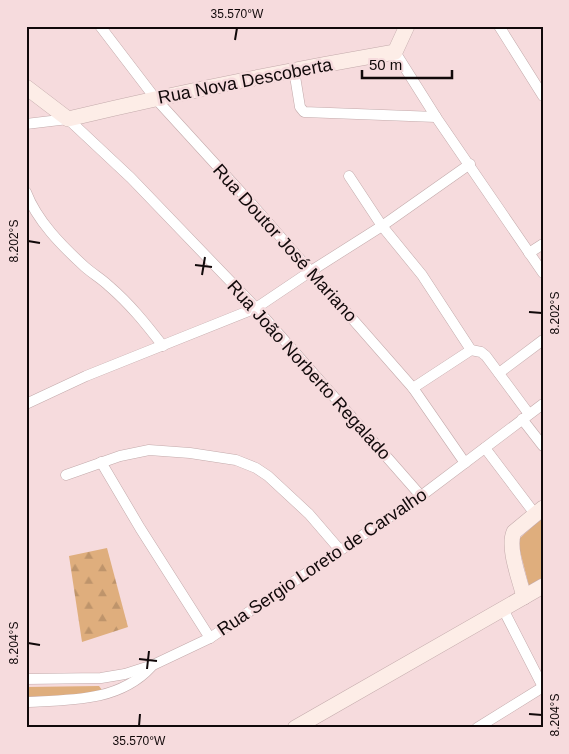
<svg xmlns="http://www.w3.org/2000/svg" width="569" height="754" font-family="Arial,sans-serif">
<style>
.forest{fill:url(#forest-firs)}
.park{fill:#dfae7d}
.lines{fill:none;stroke-linecap:round;stroke-linejoin:round}
.street-casing{stroke:#c3aaab;stroke-width:11}
.secondary-casing{stroke:#c3aaab;stroke-width:16}
.street{stroke:#fff;stroke-width:10}
.secondary{stroke:#fdede7;stroke-width:15}
.ticks{fill:none;stroke:#11090a;stroke-width:2}
.labels{text-anchor:middle;dominant-baseline:central;stroke-width:5;stroke-linejoin:round;paint-order:stroke}
.street-label{font-size:18px;fill:#11090a;stroke:#f6dbdd}
.neatline{fill:none;stroke:#11090a;stroke-width:2}
.ticks-label{font-size:12px;text-anchor:middle;fill:#11090a}
</style>
<defs>
<pattern id="forest-firs" width="22" height="20" patternUnits="userSpaceOnUse" patternTransform="scale(1.25)"><rect width="22" height="20" fill="#dfae7d"/><path d="M5 1l3.5 6h-7zM16 11l3.5 6h-7z" fill="#be946b"/></pattern>
</defs>
<rect width="100%" height="100%" fill="#f6dbdd"/>
<!-- forest -->
<polygon class="forest" points="107,548 128,627 82,642 69,556"/>
<!-- park -->
<g class="park">
<polygon points="543,517 543,579 529,586 519,547 519,539"/>
<polygon points="99,686 102,690 100,694 26,698 27,687"/>
</g>
<g class="lines">
<defs>
<g id="street">
<polyline points="100,26 155,98 249,201 413,388 465,463"/>
<polyline points="499,26 543,96"/>
<polyline points="395,52 436,117 543,273"/>
<polyline points="294,70 300,107 304,112 436,117"/>
<polyline points="26,124 68,119 131,178 256,308 421,496"/>
<polyline points="349,176 382,226 422,275 471,350"/>
<path d="M26 192C37 221 62 246 85 267 93 274 102 279 109 286 130 304 146 324 163 346"/>
<polyline points="529,253 543,244"/>
<polyline points="499,373 543,340"/>
<polyline points="413,388 471,350 481,352 486,356 529,414"/>
<polyline points="26,404 86,376 256,308 311,271 382,226 470,164"/>
<polyline points="522,419 543,446"/>
<polyline points="485,448 535,514"/>
<polyline points="101,462 140,528 210,638"/>
<polyline points="66,475 120,456 149,450 190,453 236,460 256,468 268,476 309,514 340,550"/>
<polyline points="503,609 543,687"/>
<polyline points="26,679 101,678 125,674 153,665 210,638 421,496 543,404"/>
<path d="M26 702C69 700 119 702 151 667"/>
<polyline points="477,728 543,687"/>
</g>
<g id="secondary">
<path d="M26 87 68 119C176 93 285 71 395 52L407 26"/>
<path d="M524 597C520 580 507 548 514 532L543 508"/>
<polyline points="295,728 543,586"/>
</g>
</defs>
<!-- street casing -->
<use href="#street" class="street-casing"/>
<!-- secondary casing -->
<use href="#secondary" class="secondary-casing"/>
<!-- street -->
<use href="#street" class="street"/>
<!-- secondary -->
<use href="#secondary" class="secondary"/>
</g>
<!-- ticks -->
<path class="ticks" d="M235 40 237 28M28 241 40 243M195 265 212 267M202 275 205 257M529 312 542 313M28 643 40 645M139 659 157 661M147 669 149 651M529 714 542 715M139 726 140 714"/>
<g class="labels">
<!-- street labels -->
<g class="street-label">
<text transform="translate(245 81) rotate(-11)">Rua Nova Descoberta</text>
<text transform="translate(285 243) rotate(48)">Rua Doutor José Mariano</text>
<text transform="translate(309 370) rotate(48)">Rua João Norberto Regalado</text>
<text transform="translate(322 562) rotate(-34)">Rua Sergio Loreto de Carvalho</text>
</g>
</g>
<!-- border -->
<rect width="569" height="754" fill="none" stroke="#f6dbdd" stroke-width="55"/>
<!-- scale -->
<path d="M362 70v8h90v-8" fill="none" stroke="#11090a" stroke-width="2.5"/>
<text x="369" y="70" font-size="15" fill="#11090a" stroke="#f6dbdd" stroke-width="4" paint-order="stroke">50 m</text>
<rect x="28" y="28" width="514" height="698" class="neatline"/>
<g class="ticks-label">
<text x="237" y="18">35.570°W</text>
<text transform="translate(14 241) rotate(-90)" y="4">8.202°S</text>
<text transform="translate(555 313) rotate(-90)" y="4">8.202°S</text>
<text transform="translate(14 643) rotate(-90)" y="4">8.204°S</text>
<text transform="translate(555 715) rotate(-90)" y="4">8.204°S</text>
<text x="139" y="745">35.570°W</text>
</g>
</svg>
